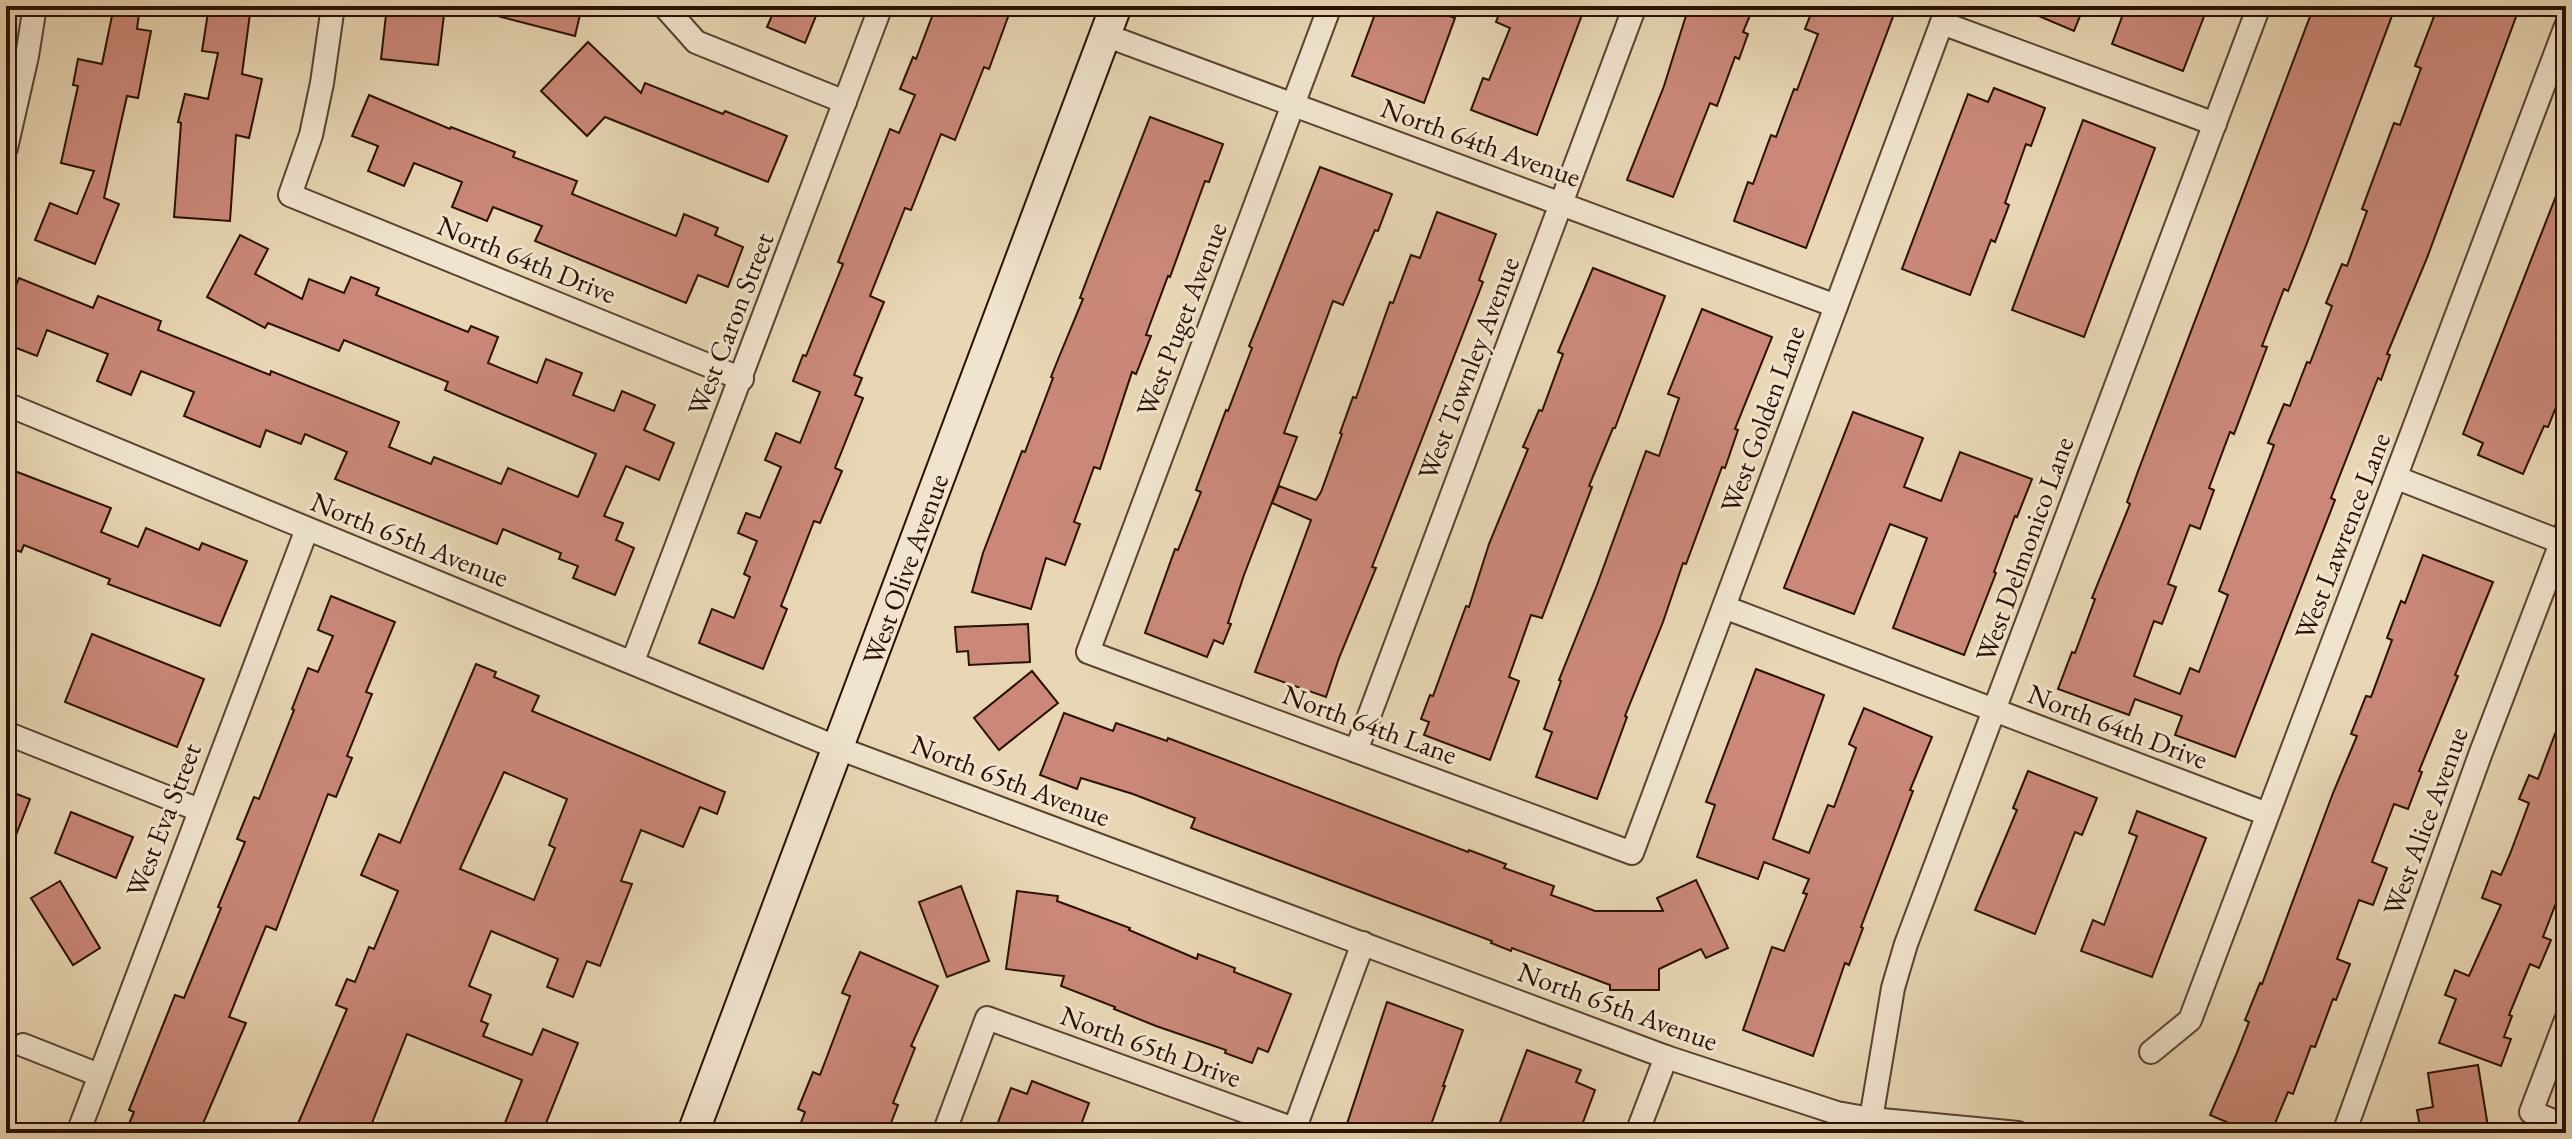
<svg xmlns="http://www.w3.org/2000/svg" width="2572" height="1139" font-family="'EB Garamond',serif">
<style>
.building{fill:#cb8879;stroke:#2a1103;stroke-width:2;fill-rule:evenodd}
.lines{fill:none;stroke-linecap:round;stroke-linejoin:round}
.minor-casing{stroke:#5a422f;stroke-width:26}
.secondary-casing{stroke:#2a1103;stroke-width:34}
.minor{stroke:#f0e4ce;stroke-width:22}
.secondary{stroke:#f0e4ce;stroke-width:30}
.labels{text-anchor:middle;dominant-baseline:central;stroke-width:6;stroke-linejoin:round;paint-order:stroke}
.street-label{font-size:28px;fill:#2a1103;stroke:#f0e4ce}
</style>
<rect width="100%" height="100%" fill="#e8d6b4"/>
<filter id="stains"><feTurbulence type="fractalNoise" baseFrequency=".0025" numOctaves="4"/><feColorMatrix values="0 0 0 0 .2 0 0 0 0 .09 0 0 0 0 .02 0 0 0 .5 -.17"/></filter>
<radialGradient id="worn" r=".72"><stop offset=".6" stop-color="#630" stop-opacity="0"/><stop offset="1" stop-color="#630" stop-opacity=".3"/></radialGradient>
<!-- building -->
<g class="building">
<polygon points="114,6 140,6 137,29 151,31 138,98 127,96 104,198 119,204 95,264 35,240 50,203 77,214 94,171 61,163 78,86 73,85 78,59 102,64"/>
<polygon points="209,6 251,6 242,74 262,79 249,138 236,135 230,221 174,217 181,123 178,122 185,94 208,99 218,53 202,51"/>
<polygon points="387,6 445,6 438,65 381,59"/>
<polygon points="486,6 582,6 575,36 486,13"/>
<polygon points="776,6 820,6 805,43 767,27"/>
<polygon points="936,6 1012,6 989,69 984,67 955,140 941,134 911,210 905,208 870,296 884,302 854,375 862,378 855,395 863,398 835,468 842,471 820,523 814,521 781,606 787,609 763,669 699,643 712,609 734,618 750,577 744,574 757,541 738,533 746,513 760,518 781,467 765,460 776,433 800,443 820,392 793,381 803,355 806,356 843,264 838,262 890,129 899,133 915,95 900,89 913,57 916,59"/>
<polygon points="1378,6 1401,14 1404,6 1424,6 1455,18 1424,103 1352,76"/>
<polygon points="1502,6 1568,6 1583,12 1537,135 1471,110 1483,78 1489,80 1510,28 1496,22"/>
<polygon points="1689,6 1754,6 1743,32 1748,34 1739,59 1735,57 1717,106 1710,103 1673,197 1627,180 1664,86"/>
<polygon points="1814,6 1897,6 1806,248 1734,221 1748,182 1753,184 1771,135 1776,137 1794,89 1797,90 1818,34 1805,29"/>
<polygon points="2015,6 2084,6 2074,31"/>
<polygon points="2126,6 2208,6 2183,71 2112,44"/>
<polygon points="2314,6 2374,6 2393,13 2307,243 2288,291 2284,289 2262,346 2267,347 2234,434 2230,432 2209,488 2214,490 2200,529 2190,525 2168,584 2176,587 2162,624 2154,621 2134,676 2180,694 2190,668 2199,672 2228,595 2219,591 2274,445 2268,443 2284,404 2290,406 2307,362 2310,363 2332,306 2326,303 2342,264 2347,266 2367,211 2362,209 2394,123 2400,125 2421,68 2415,66 2438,6 2520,6 2427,258 2387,354 2390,355 2381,380 2378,378 2331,498 2335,500 2235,757 2175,735 2182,716 2135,699 2129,715 2058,689 2072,652 2075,653 2095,599 2092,598 2130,504 2127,502 2137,474"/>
<polygon points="588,42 641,93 645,83 723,114 725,111 787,136 768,182 605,117 587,136 541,91"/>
<polygon points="1994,88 2045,108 2031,146 2026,144 2005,203 2009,205 1995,242 1991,240 1970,295 1902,269 1968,94 1988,102"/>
<polygon points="369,95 450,129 451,127 515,152 513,157 577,181 572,194 676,236 684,214 718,228 715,235 743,247 728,287 698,275 686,303 535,241 542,226 493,207 487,221 452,207 462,182 414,163 404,186 368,171 378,146 352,136"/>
<polygon points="1150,117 1223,144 1209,182 1205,181 1170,277 1168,276 1146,335 1151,336 1136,374 1132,372 1100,469 1094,467 1074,522 1080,524 1065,565 1046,558 1031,609 972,592 983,553 1022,451 1025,452 1053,378 1051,377 1059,357 1083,299 1080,298 1094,261"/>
<polygon points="2083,120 2155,148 2084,337 2012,310"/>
<polygon points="1320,167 1392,194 1378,231 1375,230 1343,305 1333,301 1284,433 1297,437 1244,575 1228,623 1231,624 1223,644 1214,640 1207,657 1145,633 1175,549 1178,550 1201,492 1196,490 1226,410 1228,411 1252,348 1249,346 1260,319"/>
<polygon points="2565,173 2566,382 2548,427 2544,426 2523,474 2478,455 2483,443 2463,434"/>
<polygon points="1437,212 1496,234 1479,280 1483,282 1372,567 1376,568 1339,658 1326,697 1255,672 1311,520 1272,503 1279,486 1316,500 1321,492 1342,434 1340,433 1353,397 1356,398 1390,302 1393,303 1411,255 1420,258"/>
<polygon points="240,235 268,249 255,274 302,299 309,279 344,293 351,277 379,288 376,295 468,332 471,326 498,337 488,363 537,383 546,359 582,373 573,395 614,411 622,391 655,405 644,430 674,443 659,480 626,466 604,516 623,523 616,540 634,548 615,595 573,578 578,566 559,559 561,553 503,529 497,544 335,479 347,452 305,434 301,444 266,430 260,447 184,416 194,392 141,371 131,395 97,381 108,354 47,330 37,356 6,344 6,311 19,278 93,308 98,296 161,321 158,330 270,375 271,371 399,422 389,447 431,464 434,457 501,484 508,468 578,497 596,454 445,390 448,382 344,340 339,351 268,323 265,328 207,297"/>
<polygon points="1593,268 1665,296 1615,428 1613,428 1589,486 1592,487 1542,618 1531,615 1509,677 1519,681 1490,760 1424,735 1429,722 1421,719 1430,695 1433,696 1466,606 1469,607 1489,544 1528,449 1523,447 1539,410 1542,411 1563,354 1558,352"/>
<polygon points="1702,309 1772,337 1735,429 1738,430 1725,468 1722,467 1686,564 1683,563 1663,622 1625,716 1627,717 1597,799 1536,777 1552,732 1544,729 1561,681 1559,680 1597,585 1646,451 1659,456 1679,398 1668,394"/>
<polygon points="1853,412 1923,438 1904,487 1941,501 1960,452 2032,479 2017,517 2015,516 1994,572 1996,573 1964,655 1893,628 1927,538 1890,524 1854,614 1784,588"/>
<polygon points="12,470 111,508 101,532 138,547 146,528 199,550 202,543 247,561 220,626 108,584 110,579 24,545 21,552 6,546 6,484"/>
<polygon points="2423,555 2493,582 2455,675 2458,676 2419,771 2422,772 2408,809 2394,804 2372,862 2387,868 2373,905 2359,900 2337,959 2350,964 2336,1000 2333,999 2315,1047 2311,1046 2293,1094 2288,1092 2271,1133 2252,1133 2210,1115 2236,1055 2249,1022 2245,1020 2260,983 2262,984 2333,793 2357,736 2351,734 2366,696 2371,697 2392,640 2387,638 2401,601 2405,603"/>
<polygon points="331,596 395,622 366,692 372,694 347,756 352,758 336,797 328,794 276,930 266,926 229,1017 246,1023 199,1133 125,1133 134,1112 129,1110 175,995 184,998 221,908 218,907 245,842 237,839 254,797 259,799 294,710 292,709 308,668 318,672 333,636 318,630"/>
<polygon points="1028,624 1030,662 969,665 968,651 957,652 955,627"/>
<polygon points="92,634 204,679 177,747 65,702"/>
<path d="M476 664 496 672 494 677 539 696 532 711 725 792 717 814 700 807 683 847 641 830 621 881 632 884 600 966 587 961 573 997 547 987 558 959 491 931 469 986 491 995 481 1021 488 1024 483 1036 532 1055 543 1029 578 1043 542 1133H501L522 1080 407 1034 368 1133H294L347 1009 336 1005 347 979 355 982 369 947 374 949 398 891 361 875 379 834 400 843ZM504 772 567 799 549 845 555 848 534 900 460 869Z"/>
<polygon points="1756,669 1824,695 1773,839 1809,853 1828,805 1834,807 1856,748 1849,744 1864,708 1932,737 1910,790 1913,791 1861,927 1863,928 1849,965 1845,963 1813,1056 1743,1030 1772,947 1784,951 1807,894 1803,893 1809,879 1764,862 1758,879 1697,857 1715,805 1706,802"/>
<polygon points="1032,671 1058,703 999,750 974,718"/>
<polygon points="2564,710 2566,877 2543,937 2551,940 2539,968 2530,964 2509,1015 2512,1016 2504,1037 2511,1039 2501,1066 2439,1043 2456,999 2445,995 2455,970 2469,976 2501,905 2482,898 2492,871 2501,875 2510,854 2529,803 2519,799 2529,775 2538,779"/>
<polygon points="1064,713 1113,731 1116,723 1167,741 1168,738 1468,852 1469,850 1506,864 1504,868 1554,886 1551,895 1595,911 1663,911 1657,898 1696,880 1728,948 1706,958 1701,949 1659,969 1659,990 1610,990 1610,985 1512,948 1511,951 1491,943 1492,941 1191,828 1195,818 1133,794 1081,778 1077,789 1040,775"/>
<polygon points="2028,771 2097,798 2082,835 2075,832 2035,934 1975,910 2017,810 2013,808"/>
<polygon points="6,790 30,799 7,858 6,857"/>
<polygon points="2137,811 2206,838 2152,977 2081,951 2093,920 2104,925 2137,836 2129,833"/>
<polygon points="71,812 133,837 116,878 55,853"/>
<polygon points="60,881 100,948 73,965 31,898"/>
<polygon points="961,886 989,961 947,977 919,902"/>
<polygon points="1017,891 1058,896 1057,901 1130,928 1129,930 1197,959 1198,954 1235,968 1234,972 1291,994 1268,1052 1258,1048 1252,1063 1225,1053 1226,1050 1156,1026 1114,1009 1115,1007 1061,986 1064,976 1006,969"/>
<polygon points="860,952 938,986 911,1046 915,1048 893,1103 898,1105 887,1133 797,1133 805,1112 798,1109 813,1072 820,1075 850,996 842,993"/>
<polygon points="1387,1002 1463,1030 1443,1086 1445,1086 1428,1133 1344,1133"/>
<polygon points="1527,1050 1581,1070 1576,1082 1595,1090 1579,1133 1496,1133"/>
<polygon points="2478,1065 2489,1133 2463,1133 2462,1128 2421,1133 2417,1110 2433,1107 2428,1073"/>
<polygon points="1032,1081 1089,1103 1078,1133 994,1133 1011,1088 1027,1094"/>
</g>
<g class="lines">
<defs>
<g id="minor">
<polyline points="333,6 322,83 311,135 290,195 742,379"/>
<polyline points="664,6 696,42 845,102"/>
<polyline points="1330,6 1088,652 1632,853 1948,6"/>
<polyline points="1942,23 2215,124"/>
<polyline points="1105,35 1836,306"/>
<polyline points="6,148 27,56 35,6"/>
<polyline points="6,404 838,748 1666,1057 1837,1113 1871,1119 2018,1133"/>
<polyline points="2397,478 2566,544"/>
<polyline points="1724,607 2267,814"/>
<polyline points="633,661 881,6"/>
<polyline points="6,733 199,810"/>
<polyline points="1356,751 1635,6"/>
<polyline points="2566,1020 2531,1112 2566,1126"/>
<polyline points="23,1045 99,1075"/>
<polyline points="2151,1052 2190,1020 2566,26"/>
<polyline points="1871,1119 1893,988 1906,944 2259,6"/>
<polyline points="78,1133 307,529"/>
<polyline points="944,1133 987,1018 1294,1129"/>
<polyline points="1293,1133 1363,943"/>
<polyline points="1637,1133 1666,1057"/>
<polyline points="2344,1133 2480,755 2566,530"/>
</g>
<polyline id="secondary" points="693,1133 1116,6"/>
</defs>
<!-- minor casing -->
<use href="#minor" class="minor-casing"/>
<!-- secondary casing -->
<use href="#secondary" class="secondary-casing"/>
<!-- minor -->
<use href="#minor" class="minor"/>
<!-- secondary -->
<use href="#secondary" class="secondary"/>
</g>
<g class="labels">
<!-- street labels -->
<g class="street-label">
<text transform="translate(1481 142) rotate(20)">North 64th Avenue</text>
<text transform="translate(527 259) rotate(22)">North 64th Drive</text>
<text transform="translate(1181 319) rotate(-69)">West Puget Avenue</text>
<text transform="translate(730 324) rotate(-69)">West Caron Street</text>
<text transform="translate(1468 368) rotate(-69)">West Townley Avenue</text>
<text transform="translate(1762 419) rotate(-70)">West Golden Lane</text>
<text transform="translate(2342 536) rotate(-69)">West Lawrence Lane</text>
<text transform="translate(410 539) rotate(22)">North 65th Avenue</text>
<text transform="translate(2024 549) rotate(-70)">West Delmonico Lane</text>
<text transform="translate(905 569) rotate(-70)">West Olive Avenue</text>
<text transform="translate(1370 724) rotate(20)">North 64th Lane</text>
<text transform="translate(2118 726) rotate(21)">North 64th Drive</text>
<text transform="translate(1011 780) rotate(21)">North 65th Avenue</text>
<text transform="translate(163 820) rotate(-69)">West Eva Street</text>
<text transform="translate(2425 821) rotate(-70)">West Alice Avenue</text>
<text transform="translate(1618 1006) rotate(20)">North 65th Avenue</text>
<text transform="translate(1151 1046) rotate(20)">North 65th Drive</text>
</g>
</g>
<!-- margin -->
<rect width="2572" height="1139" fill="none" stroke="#e8d6b4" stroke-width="32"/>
<rect x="8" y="8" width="2556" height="1123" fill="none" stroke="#2a1103" stroke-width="4"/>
<rect x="16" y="16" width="2540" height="1107" fill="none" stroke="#2a1103" stroke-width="2"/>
<rect width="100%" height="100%" filter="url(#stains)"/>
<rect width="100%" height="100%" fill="url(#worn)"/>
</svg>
